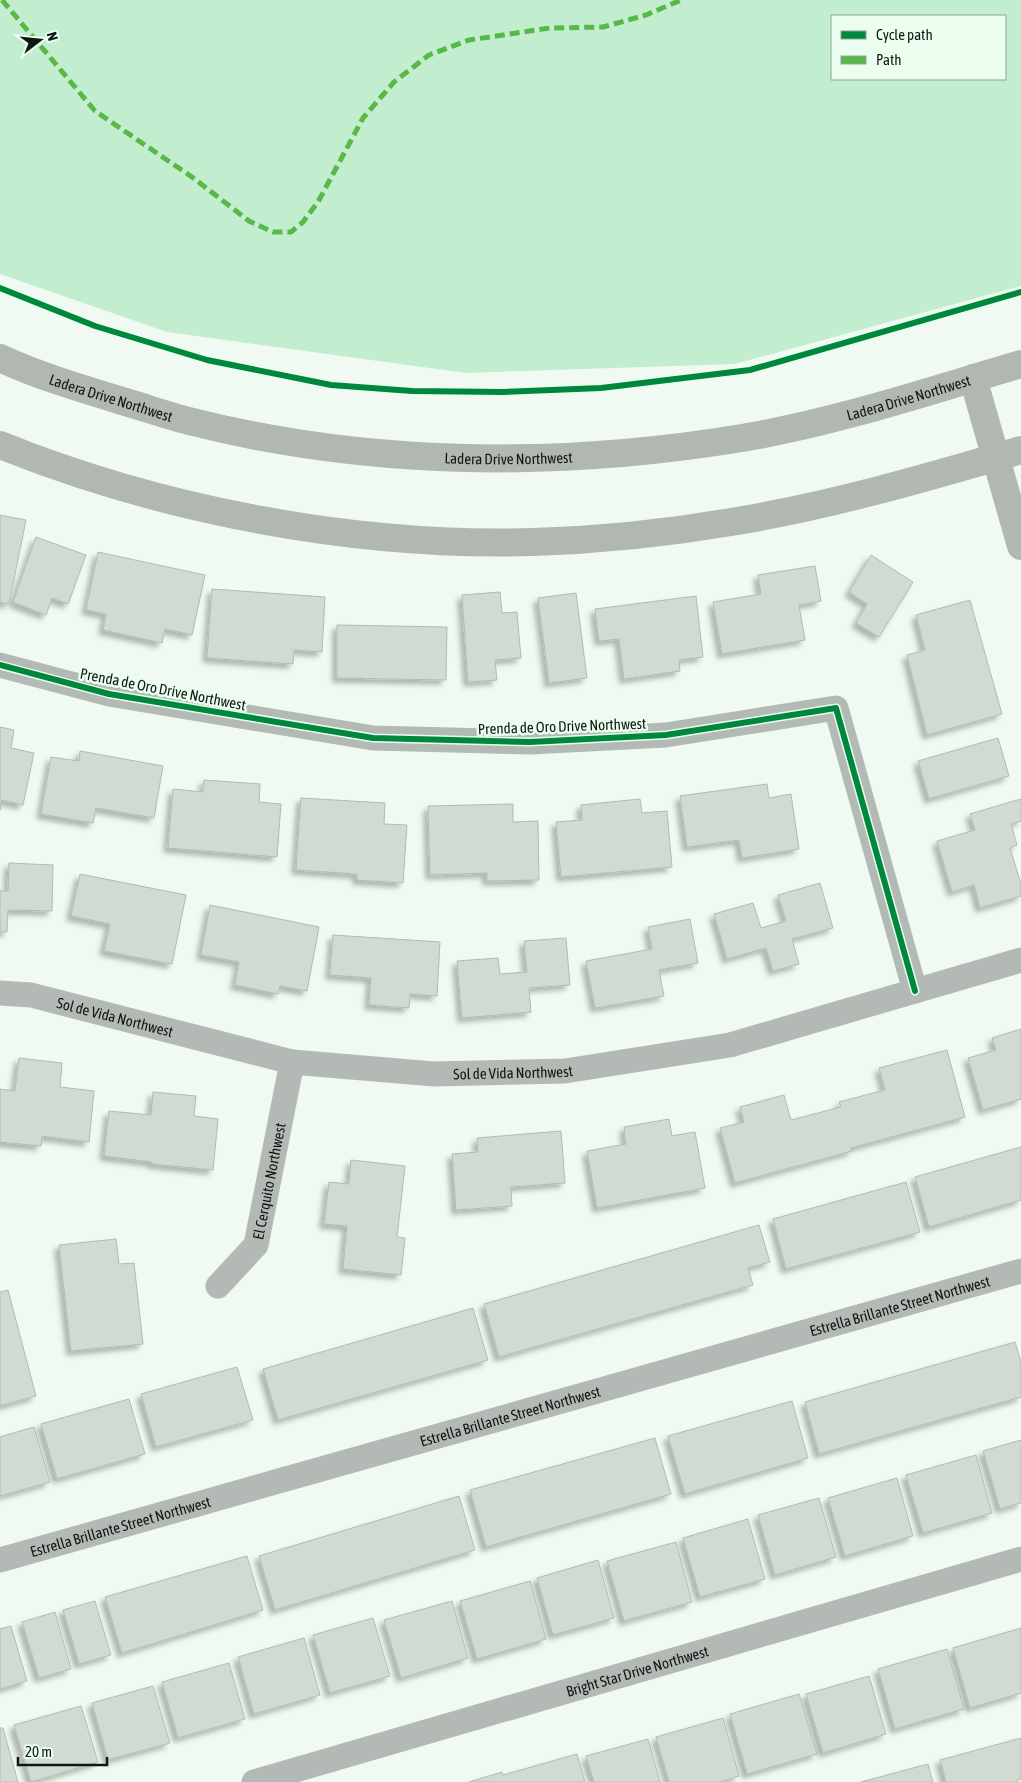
<svg xmlns="http://www.w3.org/2000/svg" width="1021" height="1782" font-family="'Asap Condensed',sans-serif">
<style>
.green{fill:#c2eecf;fill-rule:evenodd}
.building{fill:#d1dbd4;stroke:#b1bbb3;filter:url(#shadow)}
.lines{fill:none;stroke-linecap:round;stroke-linejoin:round}
.street{stroke:#b3b9b4;stroke-width:25}
.secondary{stroke:#b1b8b2;stroke-width:28}
.quiet{stroke:#58b947;stroke-width:5;stroke-dasharray:10 5;stroke-linecap:butt}
.cycleway-casing{stroke:#ecfef0;stroke-width:9}
.cycleway{stroke:#00873e;stroke-width:6}
.labels{text-anchor:middle;dominant-baseline:central;stroke-width:5;stroke-linejoin:round;paint-order:stroke}
.street-label{font-size:15px;fill:#0e1912;stroke:#ecfef0}
</style>
<defs>
<filter id="shadow"><feDropShadow dx="-4.5" dy="4.5" stdDeviation="2.5" flood-color="#0004"/></filter>
</defs>
<rect width="100%" height="100%" fill="#f0faf2"/>
<!-- green -->
<path class="green" d="M0 0H1021V286L735 364 466 373 167 332 0 274ZM832 16H1005V79H832Z"/>
<!-- building -->
<g class="building">
<polygon points="0,515 26,520 9,604 0,602"/>
<polygon points="36,537 86,555 68,604 52,598 46,615 13,602"/>
<polygon points="98,552 205,575 192,635 165,629 162,643 103,630 106,614 86,610"/>
<polygon points="871,555 913,582 879,637 856,623 867,604 849,592"/>
<polygon points="815,566 821,601 799,605 805,640 722,654 713,602 761,594 758,575"/>
<polygon points="212,589 325,597 322,652 294,650 293,664 207,658"/>
<polygon points="500,592 502,613 517,612 521,658 495,660 497,680 468,682 462,595"/>
<polygon points="576,593 587,678 549,683 538,598"/>
<polygon points="696,596 703,657 679,660 680,671 624,679 619,639 599,641 595,609"/>
<polygon points="970,600 1002,714 927,735 907,655 925,650 916,615"/>
<polygon points="337,625 447,627 446,680 337,678"/>
<polygon points="0,727 14,730 11,748 34,753 23,805 2,800 0,810"/>
<polygon points="998,738 1009,776 929,799 918,761"/>
<polygon points="80,751 163,766 154,818 96,808 93,823 41,814 51,757 79,761"/>
<polygon points="204,780 260,784 259,802 281,804 277,857 168,848 173,789 203,792"/>
<polygon points="767,784 769,798 791,794 799,849 742,858 739,840 687,847 680,796"/>
<polygon points="301,798 385,803 384,824 407,825 403,883 357,880 357,874 296,870"/>
<polygon points="640,799 642,813 667,811 672,867 561,877 556,822 582,820 581,805"/>
<polygon points="1021,799 1021,821 1011,824 1017,845 1010,848 1021,884 1021,896 980,908 974,885 952,892 937,841 975,830 970,814"/>
<polygon points="513,804 513,822 538,821 539,880 487,881 487,873 430,875 428,806"/>
<polygon points="9,863 53,865 52,911 8,910 7,932 0,932 0,891 8,891"/>
<polygon points="80,874 186,895 172,964 104,951 110,924 71,916"/>
<polygon points="820,883 833,928 792,939 799,964 773,971 766,948 727,959 714,914 753,903 761,928 786,921 778,895"/>
<polygon points="210,905 319,927 307,991 280,986 278,994 235,985 239,962 201,955"/>
<polygon points="690,919 698,963 659,970 664,996 595,1008 586,961 652,949 648,927"/>
<polygon points="333,935 440,942 437,996 410,994 409,1008 369,1005 371,978 330,975"/>
<polygon points="566,938 570,985 529,988 531,1012 462,1018 457,961 498,958 500,974 527,972 524,941"/>
<polygon points="1021,1029 1021,1099 983,1110 968,1058 996,1050 992,1038"/>
<polygon points="947,1050 965,1117 851,1148 852,1151 735,1183 720,1128 744,1122 740,1107 784,1095 791,1120 841,1107 839,1102 885,1090 879,1068"/>
<polygon points="19,1058 62,1063 60,1087 94,1091 89,1142 42,1136 41,1146 0,1142 0,1089 15,1091"/>
<polygon points="153,1092 196,1096 194,1116 218,1119 213,1170 152,1164 152,1162 104,1156 109,1111 151,1115"/>
<polygon points="669,1119 672,1136 695,1132 705,1188 597,1208 587,1151 626,1144 624,1127"/>
<polygon points="561,1131 565,1183 511,1187 512,1206 456,1210 452,1154 478,1152 477,1138"/>
<polygon points="1021,1147 1021,1200 929,1227 915,1177"/>
<polygon points="351,1160 405,1166 397,1237 405,1238 401,1275 343,1269 347,1226 324,1224 329,1182 349,1184"/>
<polygon points="906,1182 920,1232 786,1269 773,1219"/>
<polygon points="759,1225 770,1262 748,1268 753,1285 499,1357 484,1304"/>
<polygon points="116,1239 119,1264 134,1263 143,1344 71,1351 59,1245"/>
<polygon points="8,1290 36,1396 0,1406 0,1292"/>
<polygon points="473,1308 488,1360 278,1420 263,1369"/>
<polygon points="1015,1342 1021,1362 1021,1397 819,1454 805,1402"/>
<polygon points="237,1367 253,1420 156,1447 141,1394"/>
<polygon points="129,1399 145,1454 57,1479 41,1424"/>
<polygon points="792,1401 808,1458 685,1494 668,1436"/>
<polygon points="34,1427 50,1482 0,1496 0,1437"/>
<polygon points="655,1438 671,1494 486,1547 470,1490"/>
<polygon points="1021,1440 1021,1503 1000,1509 983,1451"/>
<polygon points="976,1455 992,1513 923,1533 906,1475"/>
<polygon points="897,1478 913,1536 845,1556 828,1498"/>
<polygon points="459,1496 475,1550 275,1610 259,1556"/>
<polygon points="819,1498 836,1557 775,1575 758,1515"/>
<polygon points="748,1519 765,1579 700,1597 683,1538"/>
<polygon points="676,1542 692,1602 624,1621 607,1561"/>
<polygon points="247,1556 263,1610 122,1653 105,1597"/>
<polygon points="598,1560 614,1618 553,1635 537,1578"/>
<polygon points="530,1581 546,1639 477,1659 460,1601"/>
<polygon points="95,1601 111,1655 79,1664 63,1610"/>
<polygon points="452,1601 468,1658 401,1678 384,1620"/>
<polygon points="55,1612 71,1669 39,1678 22,1622"/>
<polygon points="373,1618 390,1676 330,1693 313,1635"/>
<polygon points="11,1626 27,1681 0,1689 0,1629"/>
<polygon points="1021,1628 1021,1693 970,1708 953,1648"/>
<polygon points="304,1638 320,1695 254,1714 238,1657"/>
<polygon points="947,1649 964,1709 895,1729 878,1669"/>
<polygon points="229,1663 245,1719 178,1738 162,1682"/>
<polygon points="869,1676 886,1734 823,1753 806,1694"/>
<polygon points="153,1686 170,1743 108,1760 92,1703"/>
<polygon points="799,1694 817,1754 747,1774 730,1714"/>
<polygon points="81,1706 98,1762 31,1782 14,1725"/>
<polygon points="723,1718 739,1776 720,1782 669,1782 656,1737"/>
<polygon points="0,1728 3,1728 18,1782 0,1782"/>
<polygon points="1021,1738 1021,1779 1017,1780 1017,1782 946,1782 940,1760"/>
<polygon points="648,1739 660,1782 594,1782 586,1756"/>
<polygon points="577,1754 585,1782 469,1782 502,1772 503,1775"/>
<polygon points="928,1764 933,1782 861,1782"/>
</g>
<g class="lines">
<!-- street -->
<g class="street">
<polyline points="0,665 109,694 373,738 530,742 666,735 836,708 915,991"/>
<path id="s1" d="M0 993 31 995 292 1062 434 1074 565 1071 730 1045 1021 960"/>
<path id="s2" d="M218 1286 256 1245 292 1062"/>
<path id="s3" d="M0 1560 1021 1271"/>
<path id="s4" d="M254 1782 1021 1559"/>
</g>
<!-- secondary -->
<g class="secondary">
<path id="s5" d="M0 358C41 377 86 390 129 403 149 409 169 416 189 421 369 467 560 468 742 438 837 422 929 391 1021 364"/>
<polyline points="973,378 1021,546"/>
<path d="M0 445C164 511 356 547 533 542 598 540 667 533 731 522 829 506 926 478 1021 450"/>
</g>
<!-- quiet -->
<polyline class="quiet" points="2,0 95,111 192,177 249,221 273,232 291,232 303,222 318,202 363,118 394,82 429,55 469,40 550,28 603,27 646,15 681,0"/>
<defs>
<g id="cycleway">
<polyline points="0,288 95,326 207,360 331,385 412,391 503,392 601,388 750,370 1021,292"/>
<polyline points="0,665 109,694 373,738 530,742 666,735 836,708 915,991"/>
</g>
</defs>
<!-- cycleway casing -->
<use href="#cycleway" class="cycleway-casing"/>
<!-- cycleway -->
<use href="#cycleway" class="cycleway"/>
</g>
<g class="labels">
<!-- street labels -->
<g class="street-label">
<text stroke="none"><textPath href="#s5" startOffset="118">Ladera Drive Northwest</textPath></text>
<text stroke="none"><textPath href="#s5" startOffset="928">Ladera Drive Northwest</textPath></text>
<text stroke="none"><textPath href="#s5" startOffset="522">Ladera Drive Northwest</textPath></text>
<text transform="translate(163 689) rotate(11)">Prenda de Oro Drive Northwest</text>
<text transform="translate(562 726) rotate(-2)">Prenda de Oro Drive Northwest</text>
<text stroke="none"><textPath href="#s1" startOffset="118">Sol de Vida Northwest</textPath></text>
<text stroke="none"><textPath href="#s1" startOffset="522">Sol de Vida Northwest</textPath></text>
<text stroke="none"><textPath href="#s2" startOffset="121">El Cerquito Northwest</textPath></text>
<text stroke="none"><textPath href="#s3" startOffset="935">Estrella Brillante Street Northwest</textPath></text>
<text stroke="none"><textPath href="#s3" startOffset="530">Estrella Brillante Street Northwest</textPath></text>
<text stroke="none"><textPath href="#s3" startOffset="125">Estrella Brillante Street Northwest</textPath></text>
<text stroke="none"><textPath href="#s4" startOffset="399">Bright Star Drive Northwest</textPath></text>
</g>
</g>
<!-- legend -->
<rect x="831" y="15" width="175" height="65" fill="#ecfef0" stroke="#93a297"/>
<rect x="841" y="31" width="25" height="8" fill="#00873e" stroke="#93a297"/>
<text x="876" y="40" font-size="15" fill="#0e1912">Cycle path</text>
<rect x="841" y="56" width="25" height="8" fill="#58b947" stroke="#93a297"/>
<text x="876" y="65" font-size="15" fill="#0e1912">Path</text>
<!-- north arrow -->
<g transform="translate(40 40) rotate(74)" stroke="#ecfef0" stroke-width="4" paint-order="stroke">
<path d="M0-4L9 19L0 12L-9 19Z" fill="#0e1912"/>
<text y="-8" font-size="14" font-weight="bold" text-anchor="middle" fill="#0e1912">N</text>
</g>
<!-- scale -->
<path d="M18 1757v8h89v-8" fill="none" stroke="#0e1912" stroke-width="2.5"/>
<text x="25" y="1757" font-size="15" fill="#0e1912" stroke="#ecfef0" stroke-width="4" paint-order="stroke">20 m</text>
</svg>
